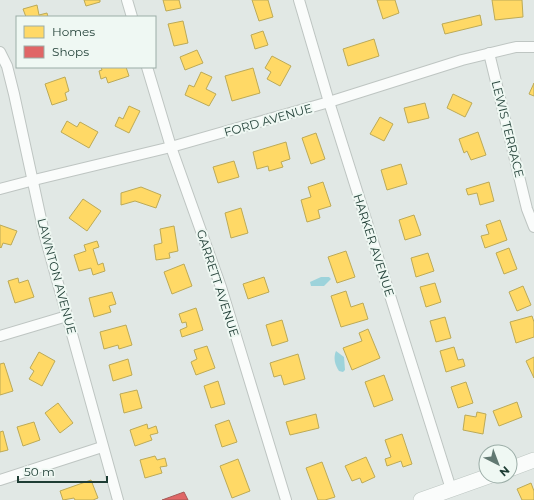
<svg xmlns="http://www.w3.org/2000/svg" width="534" height="500" font-family="Montserrat,sans-serif">
<style>
.water{fill:#9dd3db}
.homes{fill:#ffd966;stroke:#bcaa57}
.shops{fill:#e06666;stroke:#a65a57}
.lines{fill:none;stroke-linecap:round;stroke-linejoin:round}
.street-casing{stroke:#bec5c2;stroke-width:12}
.secondary-casing{stroke:#bdc6c2;stroke-width:16}
.street{stroke:#fafcfb;stroke-width:10}
.secondary{stroke:#fafcfb;stroke-width:15}
.labels{text-anchor:middle;dominant-baseline:central;stroke-width:4;stroke-linejoin:round;paint-order:stroke}
.street-label{font-size:12px;fill:#1e3d34;stroke:#eff8f3}
</style>
<rect width="100%" height="100%" fill="#e1e8e5"/>
<!-- water -->
<g class="water">
<polygon points="321,277 329,277 331,279 324,286 311,286 310,282"/>
<path d="M336 351 344 357 345 370 343 372 339 371C335 365 333 358 336 351Z"/>
</g>
<!-- homes -->
<g class="homes">
<polygon points="84,0 100,0 100,2 86,6"/>
<polygon points="163,0 179,0 181,8 166,11"/>
<polygon points="252,0 268,0 273,17 259,21"/>
<polygon points="377,0 395,0 399,13 383,19"/>
<polygon points="492,0 522,0 523,17 495,20"/>
<polygon points="37,5 39,15 47,13 48,17 26,17 23,9"/>
<polygon points="480,15 482,25 445,34 442,24"/>
<polygon points="183,21 188,43 174,46 168,24"/>
<polygon points="263,31 268,45 255,49 251,35"/>
<polygon points="374,39 379,56 348,66 343,49"/>
<polygon points="197,50 203,63 185,70 180,57"/>
<polygon points="272,56 291,66 280,86 267,79 271,72 265,68"/>
<polygon points="101,67 126,67 129,76 108,83 106,77 101,79 99,71 102,70"/>
<polygon points="253,68 260,93 232,101 225,76"/>
<polygon points="201,72 212,77 206,89 216,94 209,106 185,95 189,85 194,87"/>
<polygon points="65,77 69,91 65,93 67,100 52,105 45,84"/>
<polygon points="534,83 534,96 529,94"/>
<polygon points="453,94 472,103 465,117 447,108"/>
<polygon points="425,103 429,118 408,123 404,108"/>
<polygon points="129,106 140,111 129,133 115,126 119,117 123,119"/>
<polygon points="380,117 393,124 384,141 370,134"/>
<polygon points="67,121 77,127 80,122 98,132 89,148 61,132"/>
<polygon points="478,132 486,155 471,160 467,151 464,153 459,139"/>
<polygon points="316,133 325,159 311,164 302,138"/>
<polygon points="286,142 290,159 281,162 283,167 269,171 268,166 257,169 253,152"/>
<polygon points="234,161 239,177 218,183 213,167"/>
<polygon points="401,164 407,184 387,190 381,170"/>
<polygon points="323,182 331,206 318,210 320,218 307,222 301,200 311,197 308,187"/>
<polygon points="489,182 494,201 480,205 477,193 468,195 466,189"/>
<polygon points="141,187 161,195 156,208 135,201 121,205 121,193"/>
<polygon points="83,199 101,211 87,231 69,218"/>
<polygon points="241,208 248,233 231,238 225,213"/>
<polygon points="414,215 421,235 405,240 399,220"/>
<polygon points="500,220 507,240 485,248 481,236 489,234 486,225"/>
<polygon points="0,225 17,231 11,245 3,243 1,248 0,247"/>
<polygon points="174,226 178,251 169,253 170,258 156,260 154,245 162,243 160,229"/>
<polygon points="97,241 99,247 93,249 98,265 103,263 105,271 93,275 91,268 79,271 74,255 86,251 84,245"/>
<polygon points="509,248 517,269 504,274 496,253"/>
<polygon points="346,251 355,277 337,283 328,257"/>
<polygon points="428,253 434,271 416,277 411,258"/>
<polygon points="184,264 192,286 172,294 164,272"/>
<polygon points="264,277 269,292 248,299 243,284"/>
<polygon points="18,278 19,283 28,280 34,297 15,303 8,281"/>
<polygon points="435,283 441,302 426,307 420,287"/>
<polygon points="523,286 531,305 517,311 509,292"/>
<polygon points="346,291 351,307 363,303 368,319 341,327 331,296"/>
<polygon points="112,292 116,304 109,306 111,312 94,317 89,298"/>
<polygon points="196,308 203,330 182,337 180,330 187,327 186,322 182,323 179,314"/>
<polygon points="532,316 534,322 534,337 516,343 510,322"/>
<polygon points="445,317 451,338 436,342 430,321"/>
<polygon points="282,320 288,341 272,346 266,325"/>
<polygon points="126,325 132,345 119,349 118,345 104,349 100,332"/>
<polygon points="368,329 380,358 352,370 343,348 362,341 359,333"/>
<polygon points="207,346 215,368 196,375 191,362 197,359 194,350"/>
<polygon points="454,347 458,360 463,359 465,366 446,372 440,351"/>
<polygon points="39,352 55,361 42,386 29,379 34,371 30,368"/>
<polygon points="298,354 305,379 284,385 281,375 274,377 270,363"/>
<polygon points="534,357 534,378 526,361"/>
<polygon points="128,359 132,375 113,381 109,365"/>
<polygon points="4,363 13,391 0,395 0,364"/>
<polygon points="384,375 393,400 374,407 365,382"/>
<polygon points="218,381 225,404 211,408 204,386"/>
<polygon points="466,382 473,403 458,408 451,387"/>
<polygon points="137,390 142,408 124,413 120,394"/>
<polygon points="517,402 522,417 499,426 493,411"/>
<polygon points="58,403 73,423 60,433 45,413"/>
<polygon points="477,412 486,414 483,434 463,430 465,415 476,417"/>
<polygon points="316,414 319,428 290,435 286,422"/>
<polygon points="229,420 237,442 222,447 215,425"/>
<polygon points="34,422 40,440 23,446 17,427"/>
<polygon points="147,424 148,429 156,426 158,433 150,435 152,440 135,446 130,430"/>
<polygon points="3,431 8,450 0,452 0,432"/>
<polygon points="402,434 412,464 403,467 401,461 387,466 385,459 391,457 385,440"/>
<polygon points="155,456 157,460 165,458 167,466 160,467 162,473 145,478 140,460"/>
<polygon points="366,457 375,477 362,483 360,478 352,481 345,466"/>
<polygon points="238,459 250,491 232,498 220,466"/>
<polygon points="322,462 335,497 325,500 318,500 306,468"/>
<polygon points="91,480 98,498 93,500 75,500 74,498 63,500 60,491"/>
<polygon points="531,483 534,491 534,500 522,500 517,489"/>
</g>
<!-- shops -->
<polygon class="shops" points="184,492 188,500 162,500"/>
<g class="lines">
<defs>
<g id="street">
<polyline points="127,0 132,17"/>
<polyline points="299,0 329,102 451,489"/>
<polyline points="0,52 7,66 14,94 44,233 118,500"/>
<polyline points="489,53 527,209 534,227"/>
<polyline points="147,67 171,147 221,287 286,500"/>
<polyline points="0,189 34,180 171,147 329,102 462,60 516,47 534,47"/>
<polyline points="0,336 67,316"/>
<polyline points="0,480 102,447"/>
</g>
<g id="secondary">
<polyline points="510,469 534,460"/>
<polyline points="421,500 489,476"/>
</g>
</defs>
<!-- street casing -->
<use href="#street" class="street-casing"/>
<!-- secondary casing -->
<use href="#secondary" class="secondary-casing"/>
<!-- street -->
<use href="#street" class="street"/>
<!-- secondary -->
<use href="#secondary" class="secondary"/>
</g>
<g class="labels">
<!-- street labels -->
<g class="street-label">
<text transform="translate(268 120) rotate(-16)">FORD AVENUE</text>
<text transform="translate(508 129) rotate(76)">LEWIS TERRACE</text>
<text transform="translate(374 245) rotate(72)">HARKER AVENUE</text>
<text transform="translate(57 276) rotate(75)">LAWNTON AVENUE</text>
<text transform="translate(218 283) rotate(72)">GARRETT AVENUE</text>
</g>
</g>
<!-- legend -->
<rect x="16" y="16" width="140" height="52" fill="#eff8f3" stroke="#9bada7"/>
<rect x="24" y="26" width="20" height="12" fill="#ffd966" stroke="#9bada7"/>
<text x="52" y="36" font-size="12" fill="#1e3d34">Homes</text>
<rect x="24" y="46" width="20" height="12" fill="#e06666" stroke="#9bada7"/>
<text x="52" y="56" font-size="12" fill="#1e3d34">Shops</text>
<!-- north arrow -->
<g transform="translate(498 464) rotate(138)"><circle r="19" fill="#eff8f3" stroke="#9bada7"/>
<path d="M0-3L7 15L0 10L-7 15Z" fill="#627972"/>
<text y="-6" font-size="11" font-weight="bold" text-anchor="middle" fill="#1e3d34">N</text>
</g>
<!-- scale -->
<path d="M18 476v6h89v-6" fill="none" stroke="#1e3d34" stroke-width="2"/>
<text x="24" y="476" font-size="12" fill="#1e3d34" stroke="#eff8f3" stroke-width="3" paint-order="stroke">50 m</text>
</svg>
